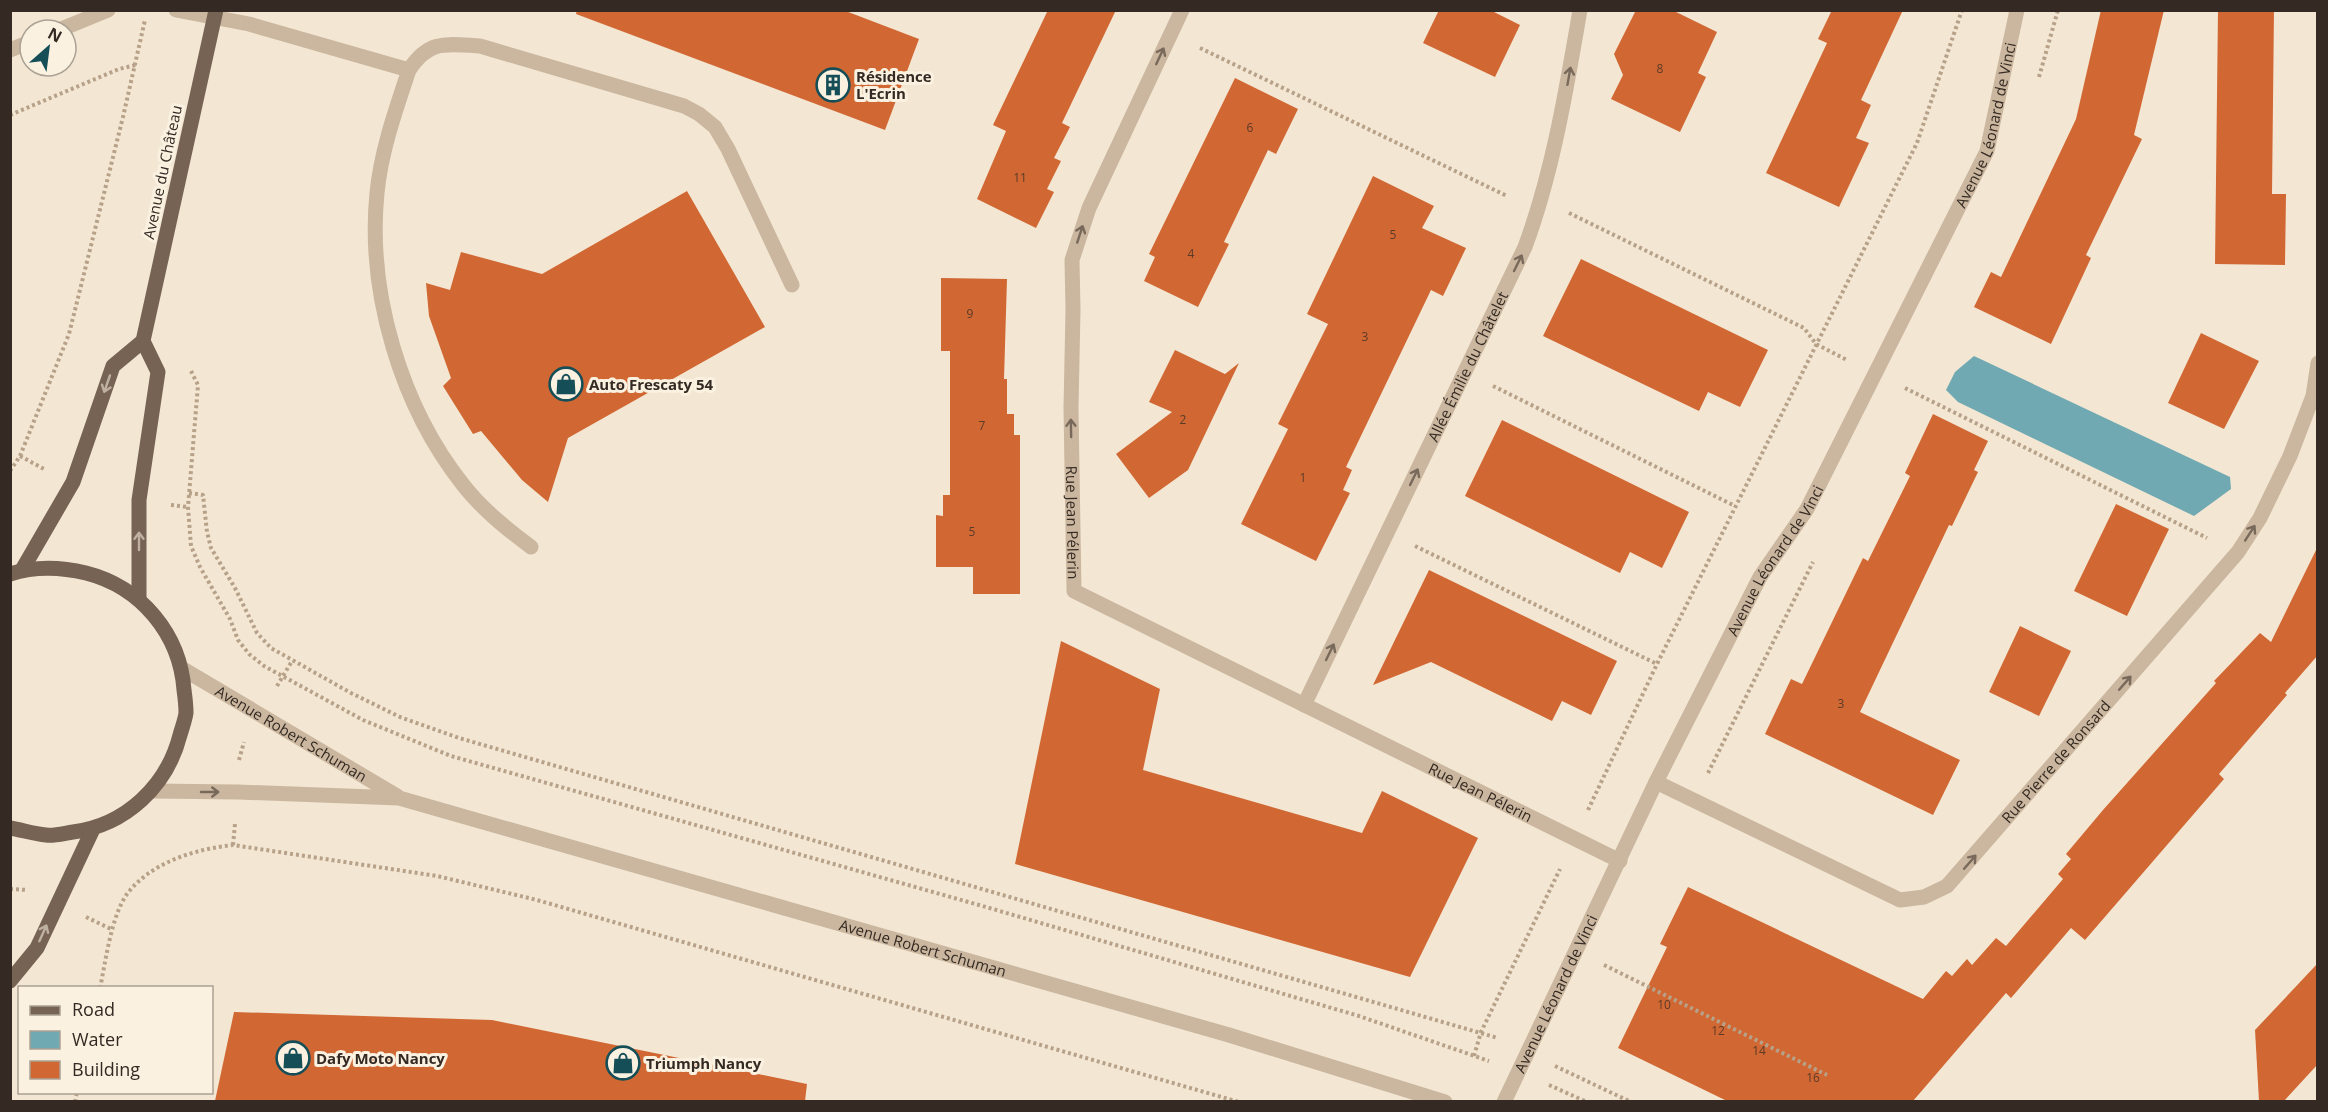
<svg xmlns="http://www.w3.org/2000/svg" width="2328" height="1112" font-family="'Open Sans',sans-serif">
<style>
.water{fill:#70a9b2}
.building{fill:#d16833}
.lines{fill:none;stroke-linecap:round;stroke-linejoin:round}
.path{stroke:#b7a189;stroke-width:4;stroke-dasharray:3 3;stroke-linecap:butt}
.minor{stroke:#cbb79f;stroke-width:15}
.major{stroke:#776353;stroke-width:15}
.oneway{stroke:#78695b}
.oneway2{stroke:#bfb1a1}
.labels{text-anchor:middle;dominant-baseline:central;stroke-width:6;stroke-linejoin:round;paint-order:stroke}
.number-label{font-size:12px;fill:#5b3a27}
.poi-label{font-size:15px;font-weight:bold;fill:#342a23;stroke:#faf1e0;text-anchor:start}
.street-label{font-size:15px;fill:#342a23;stroke:#faf1e0}
</style>
<rect width="100%" height="100%" fill="#f3e7d4"/>
<!-- water -->
<polygon class="water" points="1974,356 2230,477 2231,489 2194,516 1958,402 1946,390 1955,372"/>
<!-- building -->
<g class="building">
<polygon points="577,10 843,10 919,39 885,130 576,14"/>
<polygon points="1048,10 1116,10 1062,123 1070,127 1054,158 1061,161 1047,189 1054,192 1036,228 977,199 1006,131 993,125"/>
<polygon points="1439,10 1490,10 1520,25 1495,77 1423,43"/>
<polygon points="1636,10 1672,10 1717,32 1698,73 1706,77 1680,132 1611,99 1623,75 1614,54"/>
<polygon points="1832,10 1903,10 1861,100 1871,105 1856,138 1869,143 1839,207 1766,173 1827,43 1818,39"/>
<polygon points="2101,10 2164,10 2134,135 2142,139 2086,255 2091,258 2051,344 1974,307 1991,272 2001,277 2076,119"/>
<polygon points="2218,10 2274,10 2272,194 2286,194 2285,265 2215,264"/>
<polygon points="1235,78 1298,109 1276,154 1268,150 1224,242 1229,244 1198,307 1144,281 1155,257 1149,254"/>
<polygon points="1373,176 1434,206 1422,228 1466,248 1443,296 1431,290 1359,440 1346,467 1352,470 1343,490 1350,493 1316,561 1241,524 1288,429 1278,424 1328,324 1307,314"/>
<polygon points="687,191 765,327 568,438 548,502 522,480 481,431 473,434 443,386 451,378 429,316 426,283 450,290 461,252 542,274"/>
<polygon points="1581,259 1768,350 1740,407 1708,392 1699,411 1543,336"/>
<polygon points="941,278 1007,279 1004,379 1007,379 1007,414 1014,414 1014,435 1020,435 1020,594 973,594 973,567 936,567 936,515 943,516 943,495 950,495 950,351 941,351"/>
<polygon points="2201,333 2259,361 2224,429 2168,403"/>
<polygon points="1175,350 1225,374 1239,363 1188,470 1149,498 1116,454 1172,412 1149,402"/>
<polygon points="1933,414 1988,441 1974,470 1978,472 1952,526 1949,525 1860,712 1960,760 1933,815 1765,734 1791,679 1802,684 1863,558 1868,561 1910,476 1905,473"/>
<polygon points="1502,420 1689,512 1662,568 1630,552 1620,573 1465,496"/>
<polygon points="2116,504 2169,529 2127,616 2074,591"/>
<polygon points="2318,546 2318,655 2285,693 2287,695 2219,774 2224,779 2085,940 2071,928 2011,998 2006,993 1913,1101 1727,1101 1618,1048 1667,947 1660,944 1688,887 1923,999 1946,971 1952,976 1967,959 1972,965 1996,938 2006,946 2063,879 2058,874 2071,859 2066,854 2103,810 2216,683 2214,681 2260,633 2271,642"/>
<polygon points="1429,570 1617,661 1591,715 1562,701 1552,721 1431,662 1373,685"/>
<polygon points="2020,626 2071,651 2039,716 1989,692"/>
<polygon points="1061,641 1160,689 1143,770 1362,833 1382,791 1478,838 1410,977 1015,864"/>
<polygon points="2318,963 2318,1064 2284,1101 2259,1101 2255,1030"/>
<polygon points="234,1012 492,1020 807,1084 805,1101 215,1101"/>
</g>
<g class="lines">
<!-- path -->
<g class="path">
<polyline points="1200,48 1507,196"/>
<polyline points="2039,77 2058,10"/>
<polyline points="10,115 119,69 136,65"/>
<polyline points="1569,213 1804,328 1816,344 1847,360"/>
<polyline points="191,371 198,385 188,507 191,546 200,567 230,619 238,640 249,654 264,666 363,720 451,756 986,907 1359,1016 1489,1061"/>
<polyline points="1493,386 1735,506"/>
<polyline points="1905,388 2207,538"/>
<polyline points="20,456 44,469"/>
<polyline points="10,471 20,456 69,334 123,117 145,20"/>
<polyline points="189,493 203,495 207,532 211,548 235,588 257,633 271,648 351,693 400,717 459,738 1498,1038"/>
<polyline points="171,505 188,507"/>
<polyline points="1415,546 1657,664"/>
<polyline points="277,686 292,661"/>
<polyline points="239,760 244,742"/>
<polyline points="1708,773 1813,562"/>
<polyline points="1588,810 1657,664 1917,143 1962,10"/>
<polyline points="233,845 235,824"/>
<polyline points="10,889 28,890"/>
<polyline points="86,917 113,930"/>
<polyline points="1604,965 1827,1075"/>
<path d="M100 988C106 960 111 917 127 894 151 862 196 849 233 845L437 876 537 900 1239 1102"/>
<polyline points="1474,1056 1481,1032 1560,869"/>
<polyline points="1555,1066 1631,1102"/>
<polyline points="1549,1085 1587,1102"/>
<polyline points="75,1102 77,1092"/>
</g>
<!-- minor -->
<g class="minor">
<path d="M176 10 249 24 409 70C396 109 381 151 377 193 367 293 401 407 464 486 483 510 507 529 531 547"/>
<path id="s1" d="M1182 10 1089 208 1072 260 1073 310 1071 408 1074 591 1620 861"/>
<polyline points="59,30 108,10"/>
<polyline points="10,50 30,42"/>
<path d="M409 70C429 39 447 44 480 46L684 106 699 114 715 127 728 149 792 285"/>
<path id="s2" d="M183 669 397 796"/>
<path id="s3" d="M1304 705 1525 247C1553 171 1566 91 1580 10"/>
<path id="s4" d="M1656 782 1900 900 1924 897 1947 886 2238 552 2260 518 2290 456 2313 396 2318 363"/>
<path id="s5" d="M152 791 238 792 399 798 1229 1035 1445 1102"/>
<path id="s6" d="M1504 1102 1656 782 1760 577 1807 509 1987 151 2017 10"/>
</g>
<!-- major -->
<g class="major">
<polyline points="22,570 73,482 113,366 143,341"/>
<path d="M10 574C35 566 61 567 86 573 141 587 180 634 184 690 185 697 186 706 186 713 185 720 182 728 180 735 167 786 126 825 73 832 65 833 55 836 46 835 34 834 22 830 10 828"/>
<polyline points="139,599 139,500 158,372 143,341 216,10"/>
<polyline points="10,981 37,948 93,829"/>
</g>
</g>
<!-- one-way arrows -->
<defs><path id="oneway-shaft" d="M-6 0H5M1.5-3L5.5 0L1.5 3" fill="none" stroke-width="1.6" stroke-linecap="round" stroke-linejoin="round" transform="scale(1.5)"/></defs>
<g class="oneway">
<use href="#oneway-shaft" transform="translate(1160 56) rotate(-65)"/>
<use href="#oneway-shaft" transform="translate(1569 76) rotate(-80)"/>
<use href="#oneway-shaft" transform="translate(1080 234) rotate(-72)"/>
<use href="#oneway-shaft" transform="translate(1518 263) rotate(-64)"/>
<use href="#oneway-shaft" transform="translate(1071 428) rotate(-91)"/>
<use href="#oneway-shaft" transform="translate(1414 477) rotate(-64)"/>
<use href="#oneway-shaft" transform="translate(2250 533) rotate(-57)"/>
<use href="#oneway-shaft" transform="translate(1330 652) rotate(-64)"/>
<use href="#oneway-shaft" transform="translate(2125 683) rotate(-49)"/>
<use href="#oneway-shaft" transform="translate(210 792)"/>
<use href="#oneway-shaft" transform="translate(1970 862) rotate(-49)"/>
</g>
<g class="oneway2">
<use href="#oneway-shaft" transform="translate(107 384) rotate(109)"/>
<use href="#oneway-shaft" transform="translate(139 541) rotate(-90)"/>
<use href="#oneway-shaft" transform="translate(43 933) rotate(-66)"/>
</g>
<!-- icons -->
<defs>
<symbol id="building-ring" viewBox="-11 -11 22 22"><circle r="9.5" fill="#faf1e0" stroke="#164e58" stroke-width="1.5"/><path d="M-4-6H4V6H1V3H-1V6H-4ZM-2.5-4.3h1.7v1.8h-1.7ZM.8-4.3h1.7v1.8H.8ZM-2.5-1h1.7V.8h-1.7ZM.8-1h1.7V.8H.8Z" fill="#164e58"/></symbol>
<symbol id="shop-ring" viewBox="-11 -11 22 22"><circle r="9.5" fill="#faf1e0" stroke="#164e58" stroke-width="1.5"/><path d="M-5-2.5h2.3a2.7 3.5 0 0 1 5.4 0H5L5.5 6h-11ZM-1.5-2.5h3a1.5 2.3 0 0 0-3 0Z" fill="#164e58"/></symbol>
</defs>
<g fill-rule="evenodd">
<use href="#building-ring" x="814" y="66" width="38" height="38"/>
<use href="#shop-ring" x="547" y="365" width="38" height="38"/>
<use href="#shop-ring" x="274" y="1039" width="38" height="38"/>
<use href="#shop-ring" x="604" y="1044" width="38" height="38"/>
</g>
<g class="labels">
<!-- number labels -->
<g class="number-label">
<text x="1660" y="68">8</text>
<text x="1250" y="127">6</text>
<text x="1020" y="177">11</text>
<text x="1393" y="234">5</text>
<text x="1191" y="253">4</text>
<text x="970" y="313">9</text>
<text x="1365" y="336">3</text>
<text x="1183" y="419">2</text>
<text x="982" y="425">7</text>
<text x="1303" y="477">1</text>
<text x="972" y="531">5</text>
<text x="1841" y="703">3</text>
<text x="1664" y="1004">10</text>
<text x="1718" y="1030">12</text>
<text x="1759" y="1050">14</text>
<text x="1813" y="1077">16</text>
</g>
<!-- poi labels -->
<g class="poi-label">
<text x="856" y="76">Résidence<tspan x="856" dy="17">L'Ecrin</tspan></text>
<text x="589" y="384">Auto Frescaty 54</text>
<text x="316" y="1058">Dafy Moto Nancy</text>
<text x="646" y="1063">Triumph Nancy</text>
</g>
<!-- street labels -->
<g class="street-label">
<text stroke="none"><textPath href="#s6" startOffset="1092">Avenue Léonard de Vinci</textPath></text>
<text transform="translate(162 172) rotate(-78)">Avenue du Château</text>
<text stroke="none"><textPath href="#s3" startOffset="376">Allée Émilie du Châtelet</textPath></text>
<text stroke="none"><textPath href="#s1" startOffset="536">Rue Jean Pélerin</textPath></text>
<text stroke="none"><textPath href="#s6" startOffset="606">Avenue Léonard de Vinci</textPath></text>
<text stroke="none"><textPath href="#s2" startOffset="126">Avenue Robert Schuman</textPath></text>
<text stroke="none"><textPath href="#s4" startOffset="486">Rue Pierre de Ronsard</textPath></text>
<text stroke="none"><textPath href="#s1" startOffset="1058">Rue Jean Pélerin</textPath></text>
<text stroke="none"><textPath href="#s5" startOffset="792">Avenue Robert Schuman</textPath></text>
<text stroke="none"><textPath href="#s6" startOffset="120">Avenue Léonard de Vinci</textPath></text>
</g>
</g>
<!-- border -->
<rect width="2328" height="1112" fill="none" stroke="#342a23" stroke-width="24"/>
<!-- legend -->
<rect x="18" y="986" width="195" height="108" fill="#faf1e0" stroke="#aba194" stroke-width="1.5"/>
<rect x="30" y="1006" width="30" height="9" fill="#776353" stroke="#aba194" stroke-width="1.5"/>
<text x="72" y="1016" font-size="18" fill="#342a23">Road</text>
<rect x="30" y="1031" width="30" height="18" fill="#70a9b2" stroke="#aba194" stroke-width="1.5"/>
<text x="72" y="1046" font-size="18" fill="#342a23">Water</text>
<rect x="30" y="1061" width="30" height="18" fill="#d16833" stroke="#aba194" stroke-width="1.5"/>
<text x="72" y="1076" font-size="18" fill="#342a23">Building</text>
<!-- north arrow -->
<g transform="translate(48 48) rotate(28)"><circle r="28" fill="#faf1e0" stroke="#aba194" stroke-width="1.5"/>
<path d="M0-4.5L10 22L0 15L-10 22Z" fill="#164e58"/>
<text y="-9" font-size="16" font-weight="bold" text-anchor="middle" fill="#342a23">N</text>
</g>
</svg>
